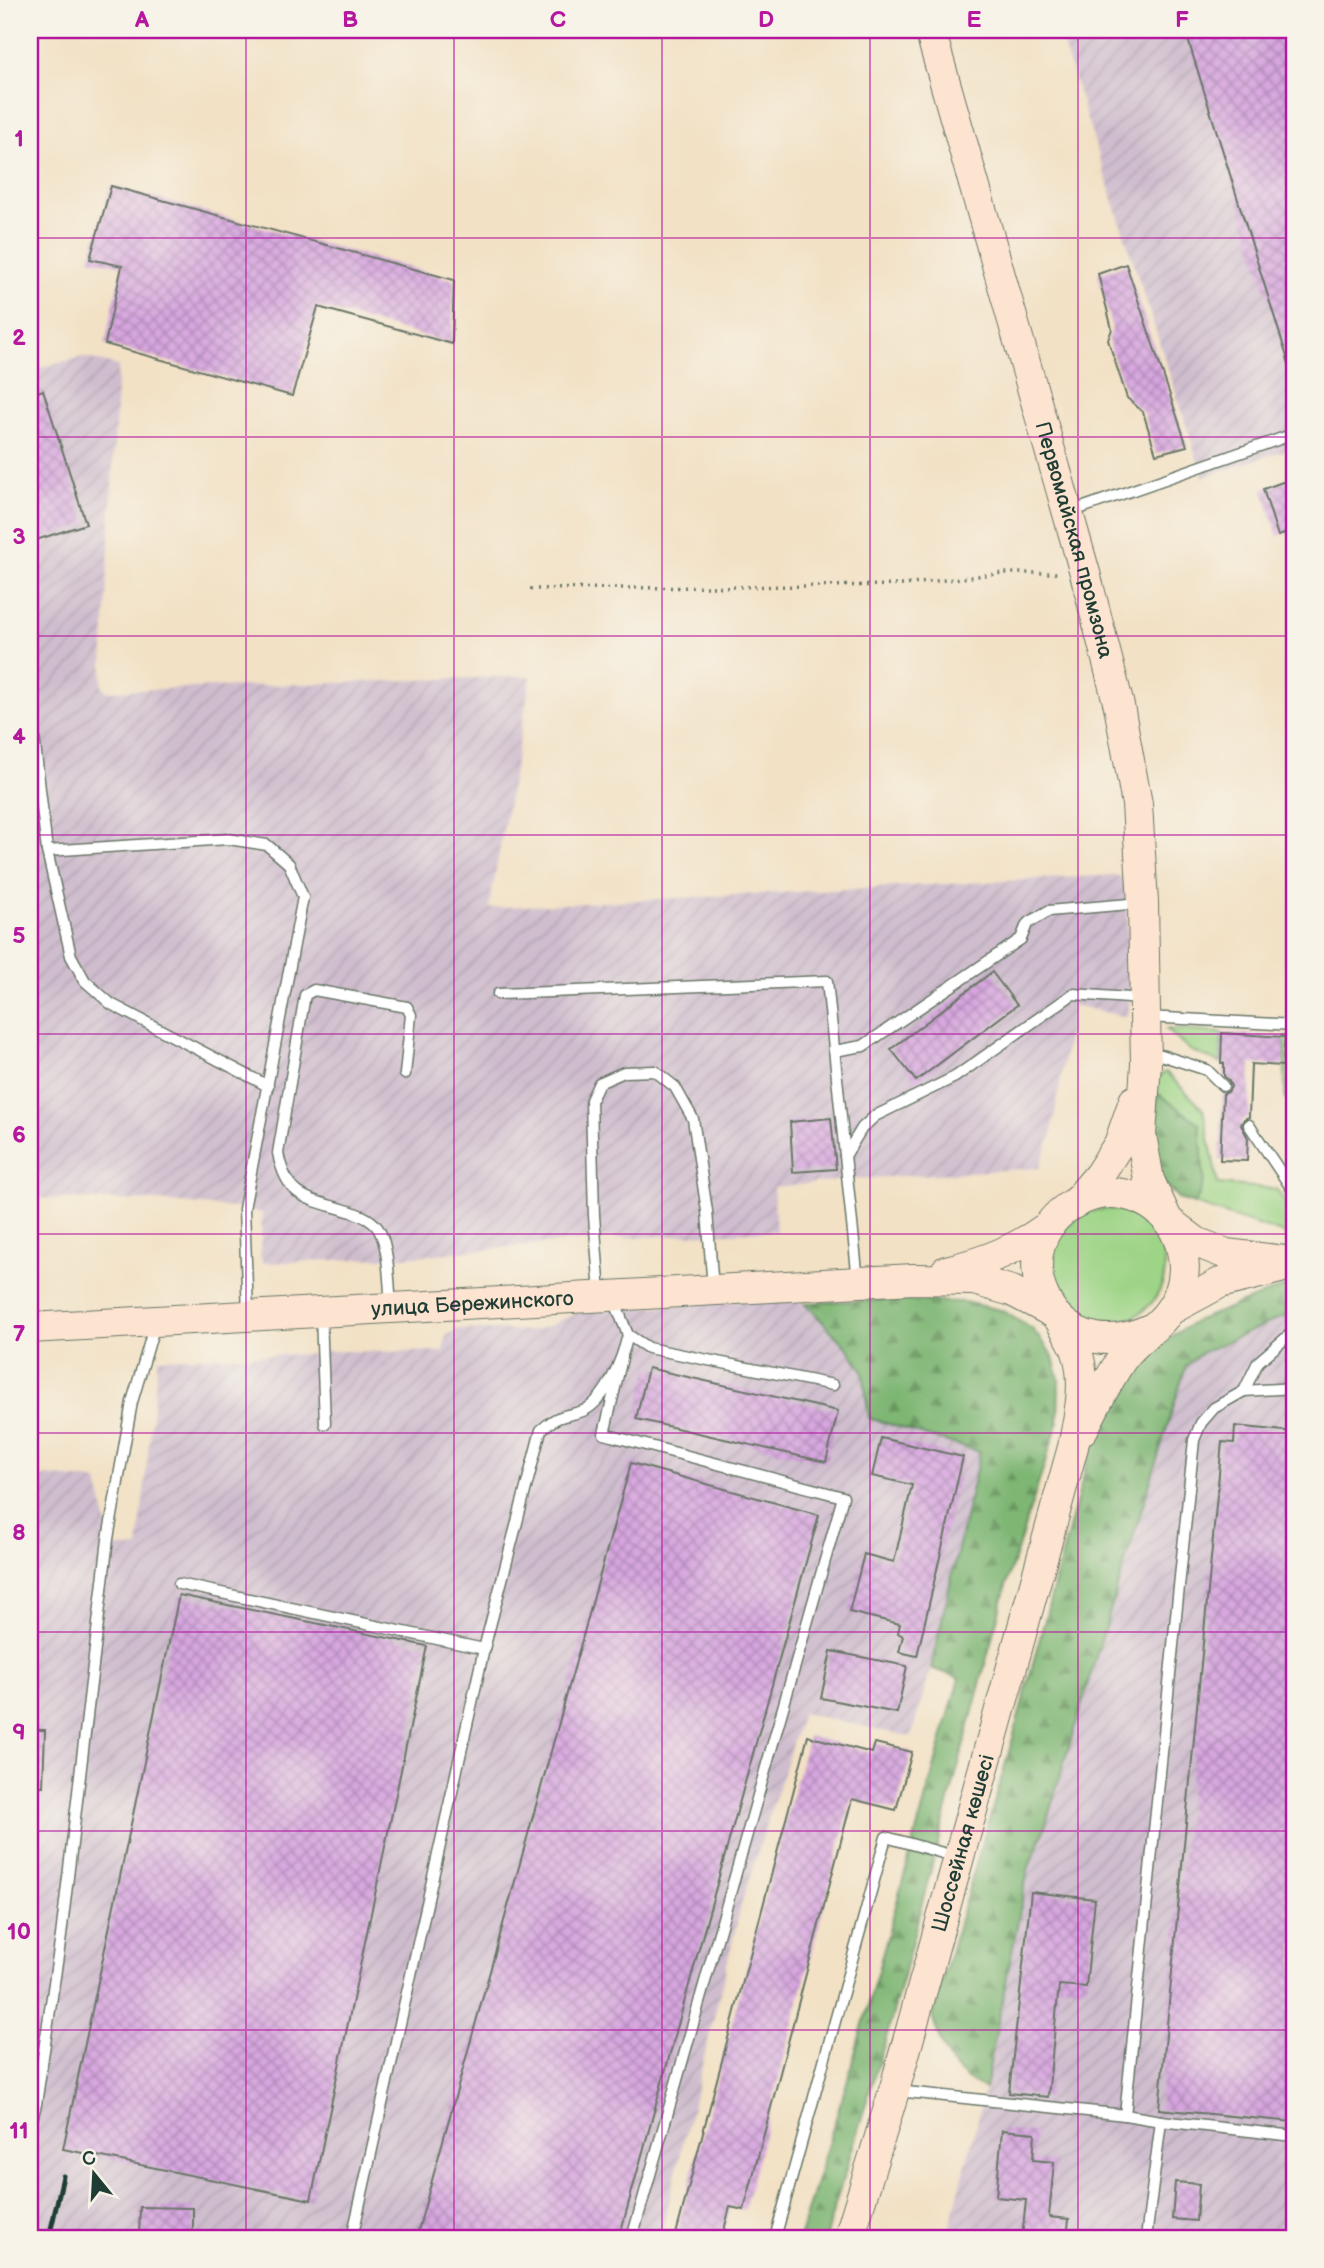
<svg xmlns="http://www.w3.org/2000/svg" width="1324" height="2268" font-family="'Balsamiq Sans',sans-serif">
<style>
.industrial{fill:url(#industrial-furrows)}
.grass{fill:#9ed486;stroke:#5e885d;stroke-width:2}
.forest{fill:url(#forest-firs);stroke:#4e7a54;stroke-width:2}
.building{fill:url(#building-cross-hatch)}
.lines{fill:none;stroke-linecap:round;stroke-linejoin:round}
.lane-casing{stroke:#697667;stroke-width:13}
.secondary-casing{stroke:#697667;stroke-width:32}
.path{stroke:#697667;stroke-width:3.5;stroke-dasharray:2 5;stroke-linecap:butt}
.lane{stroke:#fff;stroke-width:10}
.secondary{stroke:#fde4d1;stroke-width:30}
.rail{stroke:#1f3d34;stroke-width:5}
.grid{fill:none;stroke:#b5179e;stroke-width:2;stroke-opacity:0.55}
.labels{text-anchor:middle;dominant-baseline:central;stroke-width:6;stroke-linejoin:round;paint-order:stroke}
.street-label{font-size:21px;fill:#1f3d34;stroke:#f7f3e8}
.neatline{fill:none;stroke:#b5179e;stroke-width:2.5}
.grid-label{font-size:23px;text-anchor:middle;font-weight:bold;fill:#b5179e}
</style>
<defs>
<pattern id="industrial-furrows" width="10" height="10" patternUnits="userSpaceOnUse" patternTransform="scale(1.75)"><rect width="10" height="10" fill="#cfbdce"/><path d="M-1 1l2-2M0 10L10 0M9 11l2-2" fill="none" stroke="#b1a3b2"/></pattern>
<pattern id="forest-firs" width="22" height="20" patternUnits="userSpaceOnUse" patternTransform="scale(1.75)"><rect width="22" height="20" fill="#7eb673"/><path d="M5 1l3.5 6h-7zM16 11l3.5 6h-7z" fill="#67955f"/></pattern>
<pattern id="building-cross-hatch" width="8" height="8" patternUnits="userSpaceOnUse" patternTransform="scale(1.75)"><rect width="8" height="8" fill="#d7a6df"/><path d="M0 0l8 8M0 8l8-8" fill="none" stroke="#ae88b6"/></pattern>
</defs>
<rect width="100%" height="100%" fill="#f7f3e8"/>
<filter id="ink" filterUnits="userSpaceOnUse"><feTurbulence type="fractalNoise" baseFrequency=".0143" numOctaves="2"/><feDisplacementMap in="SourceGraphic" scale="14" xChannelSelector="R" yChannelSelector="G"/><feConvolveMatrix kernelMatrix="1 2 1 2 8 2 1 2 1" color-interpolation-filters="sRGB"/></filter>
<filter id="wash" filterUnits="userSpaceOnUse"><feTurbulence type="fractalNoise" baseFrequency=".00686" numOctaves="4" result="noise"/><feDisplacementMap in="SourceGraphic" scale="28" xChannelSelector="R" yChannelSelector="G"/><feGaussianBlur stdDeviation="1.57" result="paint"/><feColorMatrix in="noise" values="0 0 0 0 0 0 0 0 0 0 0 0 0 0 0 0 0 1.4 0 .05"/><feComposite in="paint" operator="in"/></filter>
<g filter="url(#wash)">
<rect width="100%" height="100%" fill="#f2e1c5"/>
<!-- industrial -->
<g class="industrial">
<polygon points="1058,30 1294,30 1294,447 1203,477"/>
<polygon points="83,357 118,366 102,685 106,691 531,676 489,908 1080,877 1115,875 1126,879 1130,999 1127,1017 1073,1005 1051,1136 1039,1168 855,1179 773,1187 776,1231 595,1239 406,1257 264,1263 260,1256 262,1213 244,1209 159,1201 30,1198 30,370"/>
<polygon points="775,1298 805,1303 851,1352 863,1371 869,1418 980,1452 931,1668 911,1737 802,1713 743,1898 660,2238 30,2238 30,1492 45,1476 98,1481 111,1547 138,1548 158,1358 316,1354 322,1351 443,1352 446,1336 458,1329 528,1331 547,1327 578,1312"/>
<polygon points="1294,1312 1294,2238 947,2238 987,2083 1028,1869 1043,1833 1186,1366 1201,1353"/>
</g>
<!-- grass -->
<g class="grass">
<polygon points="1166,1029 1222,1033 1221,1063 1191,1051"/>
<polygon points="1285,1037 1294,1040 1294,1099 1285,1099"/>
<polygon points="1166,1072 1203,1109 1218,1184 1276,1189 1294,1213 1294,1237 1179,1199 1157,1175 1156,1078"/>
<circle cx="1108" cy="1266" r="57"/>
</g>
<!-- forest -->
<g class="forest">
<polygon points="1156,1092 1200,1124 1204,1182 1195,1204 1179,1199 1157,1175"/>
<path d="M1294 1283V1312L1201 1353 1186 1366 1099 1647 1043 1833 1028 1869 985 2089C949 2073 943 2051 932 2015L1013 1738 1092 1444 1125 1386 1162 1342 1198 1320Z"/>
<polygon points="881,1300 964,1302 1001,1310 1032,1329 1052,1354 1059,1379 1058,1422 1007,1582 889,2028 825,2238 799,2238 847,2082 959,1678 931,1668 980,1452 869,1418 863,1371 851,1352 805,1303"/>
</g>
<g id="blocks">
<!-- building -->
<g class="building">
<polygon points="1185,30 1294,30 1294,369 1291,370"/>
<polygon points="111,186 454,280 452,344 318,307 292,396 105,344 122,266 90,259"/>
<polygon points="1126,264 1187,446 1156,454 1143,412 1127,398 1108,340 1112,329 1098,274"/>
<polygon points="43,390 86,524 30,542 30,395"/>
<polygon points="1294,478 1294,531 1278,536 1263,489"/>
<polygon points="992,972 1017,1005 916,1081 891,1049"/>
<polygon points="1222,1033 1285,1037 1283,1066 1251,1064 1249,1117 1244,1119 1241,1125 1248,1138 1247,1161 1220,1160 1223,1094 1228,1092 1231,1087 1229,1081 1224,1076 1224,1063 1221,1063"/>
<polygon points="831,1118 836,1169 793,1172 790,1122"/>
<polygon points="648,1368 838,1411 826,1462 636,1419"/>
<polygon points="1235,1426 1294,1432 1294,2122 1159,2109 1222,1442 1234,1443"/>
<polygon points="881,1438 963,1457 917,1656 899,1652 903,1636 898,1633 900,1624 849,1612 864,1554 894,1562 912,1485 872,1476"/>
<polygon points="631,1463 819,1515 619,2238 416,2238"/>
<polygon points="179,1595 427,1646 311,2200 63,2149"/>
<polygon points="831,1651 907,1666 897,1713 821,1698"/>
<polygon points="30,1730 45,1730 43,1786 30,1786"/>
<polygon points="808,1736 872,1753 875,1743 912,1752 896,1810 852,1799 744,2210 730,2207 722,2238 675,2238"/>
<polygon points="1031,1892 1095,1899 1086,1987 1059,1985 1048,2097 1009,2093"/>
<polygon points="1002,2130 1035,2133 1033,2160 1054,2162 1049,2217 1069,2219 1067,2238 1022,2238 1026,2200 996,2197"/>
<polygon points="1175,2182 1199,2184 1196,2221 1172,2219"/>
<polygon points="140,2207 193,2208 193,2238 139,2238"/>
</g>
</g>
</g>
<g filter="url(#ink)">
<use href="#blocks" fill-opacity="0" stroke="#697667" stroke-width="2"/>
<g class="lines">
<defs>
<g id="lane">
<polyline points="1070,512 1294,434"/>
<polyline points="30,701 47,851 228,839 267,845 289,864 303,897 244,1209 248,1313"/>
<polyline points="47,851 71,956 85,981 111,1004 268,1086"/>
<polyline points="498,994 827,981 858,1281"/>
<polyline points="1147,1017 1294,1025"/>
<polyline points="834,1051 863,1046 1021,939 1027,924 1048,911 1141,903"/>
<polyline points="1148,1051 1207,1070 1223,1086"/>
<polyline points="1249,1125 1294,1192"/>
<polyline points="845,1156 862,1128 875,1116 955,1077 1073,994 1143,999"/>
<polyline points="600,1294 594,1216 591,1100 599,1083 624,1072 655,1071 675,1087 693,1119 707,1211 713,1289"/>
<polyline points="614,1300 628,1335 648,1348 833,1385"/>
<path d="M391 1306C389 1286 389 1247 379 1230 373 1220 363 1216 352 1212 311 1199 287 1201 278 1153L305 995 314 990 407 1007 411 1015 405 1074"/>
<polyline points="321,1315 325,1424"/>
<polyline points="622,1358 604,1434 843,1497 632,2238"/>
<polyline points="1244,1391 1294,1388"/>
<polyline points="179,1584 484,1649"/>
<polyline points="897,2091 1125,2115 1194,1440 1201,1423 1214,1408 1244,1391 1258,1362 1294,1331"/>
<polyline points="1125,2115 1161,2121 1294,2136"/>
<polyline points="30,2127 36,2104 61,1936 108,1539 132,1402 155,1324"/>
<path d="M352 2238 484 1649 541 1430C546 1426 552 1420 558 1418 567 1414 577 1414 585 1410 608 1397 622 1359 628 1335"/>
<polyline points="775,2238 886,1837 957,1857"/>
<polyline points="1146,2238 1161,2121"/>
</g>
<g id="secondary">
<path id="s1" d="M930 30 1085 573 1119 706 1137 804 1143 903 1146 1064 1141 1135 1149 1180 1166 1217"/>
<polyline points="1076,1202 1099,1175 1119,1144 1134,1101"/>
<polyline points="1171,1223 1196,1242 1226,1254 1294,1262"/>
<path d="M946 1271C985 1262 1018 1249 1050 1225"/>
<polyline points="1170,1310 1220,1283 1280,1268"/>
<path id="s2" d="M30 1328 914 1279 974 1280 1012 1291 1052 1312"/>
<path d="M1083 1429C1095 1406 1107 1381 1122 1359 1135 1340 1157 1329 1170 1310 1195 1276 1185 1226 1149 1204 1129 1192 1105 1189 1083 1199 992 1238 1048 1377 1150 1329"/>
<path id="s3" d="M849 2238 894 2091 1073 1447C1079 1416 1088 1380 1076 1349 1072 1339 1065 1329 1060 1320"/>
</g>
</defs>
<!-- lane casing -->
<use href="#lane" class="lane-casing"/>
<!-- secondary casing -->
<use href="#secondary" class="secondary-casing"/>
<!-- path -->
<polyline class="path" points="530,589 903,585 1003,573 1059,573"/>
<!-- lane -->
<use href="#lane" class="lane"/>
<!-- secondary -->
<use href="#secondary" class="secondary"/>
<!-- rail -->
<polyline class="rail" points="49,2238 63,2176"/>
</g>
</g>
<!-- grid -->
<path class="grid" d="M246 30V2238M454 30V2238M662 30V2238M870 30V2238M1078 30V2238M30 238H1294M30 437H1294M30 636H1294M30 835H1294M30 1034H1294M30 1234H1294M30 1433H1294M30 1632H1294M30 1831H1294M30 2030H1294"/>
<g class="labels">
<!-- street labels -->
<g class="street-label">
<text stroke="none"><textPath href="#s1" startOffset="530">Первомайская промзона</textPath></text>
<text stroke="none"><textPath href="#s2" startOffset="443">улица Бережинского</textPath></text>
<text stroke="none"><textPath href="#s3" startOffset="411">Шоссейная көшесі</textPath></text>
</g>
</g>
<!-- margin -->
<rect width="1324" height="2268" fill="none" stroke="#f7f3e8" stroke-width="77"/>
<!-- north arrow -->
<g transform="translate(94 2174) rotate(342)" stroke="#f7f3e8" stroke-width="5" paint-order="stroke">
<path d="M0-5L12 26L0 18L-12 26Z" fill="#1f3d34"/>
<text y="-10" font-size="19" font-weight="bold" text-anchor="middle" fill="#1f3d34">С</text>
</g>
<rect x="38" y="38" width="1248" height="2192" class="neatline"/>
<g class="grid-label">
<text x="142" y="27">A</text>
<text x="350" y="27">B</text>
<text x="558" y="27">C</text>
<text x="766" y="27">D</text>
<text x="974" y="27">E</text>
<text x="1182" y="27">F</text>
<text x="19" y="146">1</text>
<text x="19" y="345">2</text>
<text x="19" y="544">3</text>
<text x="19" y="744">4</text>
<text x="19" y="943">5</text>
<text x="19" y="1142">6</text>
<text x="19" y="1341">7</text>
<text x="19" y="1540">8</text>
<text x="19" y="1740">9</text>
<text x="19" y="1939">10</text>
<text x="19" y="2138">11</text>
</g>
</svg>
